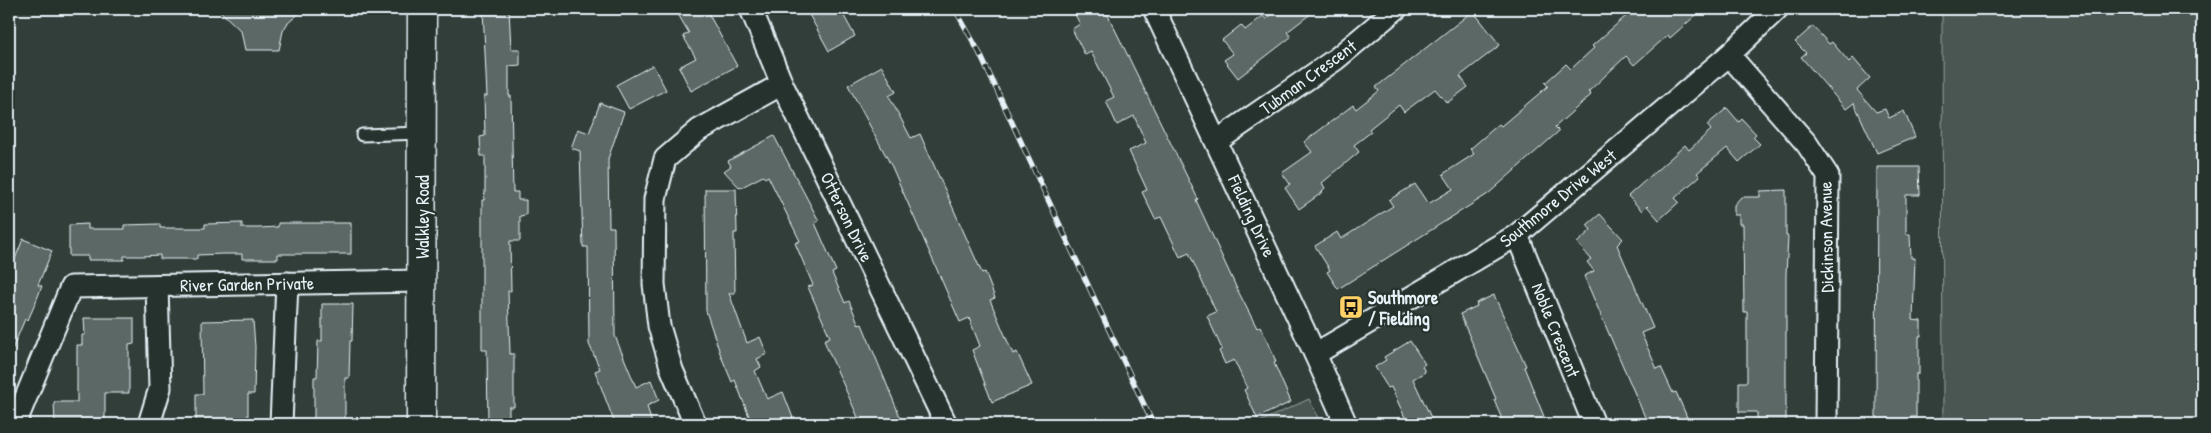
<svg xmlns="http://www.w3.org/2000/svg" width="2211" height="433" font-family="'Patrick Hand',sans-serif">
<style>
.green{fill:#495651;stroke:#98a4a4}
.building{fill:#5c6865;stroke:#e8f1f8}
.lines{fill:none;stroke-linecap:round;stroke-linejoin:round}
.service-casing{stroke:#e8f1f8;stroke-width:15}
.minor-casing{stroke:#e8f1f8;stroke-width:25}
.secondary-casing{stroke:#e8f1f8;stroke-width:31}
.service{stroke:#26332d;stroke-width:11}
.minor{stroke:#26332d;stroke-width:21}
.secondary{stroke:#26332d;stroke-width:28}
.rail-casing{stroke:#e8f1f8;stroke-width:5.5}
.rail{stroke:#26332d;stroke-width:4;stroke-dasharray:11;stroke-linecap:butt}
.labels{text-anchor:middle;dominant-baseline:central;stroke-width:4.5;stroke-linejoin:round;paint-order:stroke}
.street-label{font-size:18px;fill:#e8f1f8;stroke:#26332d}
.poi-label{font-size:18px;font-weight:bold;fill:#e8f1f8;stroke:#26332d;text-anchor:start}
</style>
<rect width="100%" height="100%" fill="#323e39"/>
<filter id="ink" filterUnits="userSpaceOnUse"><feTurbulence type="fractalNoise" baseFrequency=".02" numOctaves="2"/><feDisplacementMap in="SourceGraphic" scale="10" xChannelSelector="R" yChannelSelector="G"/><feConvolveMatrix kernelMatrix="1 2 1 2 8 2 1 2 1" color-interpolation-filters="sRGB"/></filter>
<g filter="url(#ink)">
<!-- green -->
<g class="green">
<polygon points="1942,9 2202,9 2202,424 1943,424"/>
<polygon points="1309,399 1321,424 1255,424"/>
</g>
<!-- building -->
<g class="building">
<polygon points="218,9 304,9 287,24 283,31 279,50 245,50 241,31"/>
<polygon points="483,9 509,9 511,49 520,49 520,65 509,66 509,96 511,96 513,192 518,192 518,200 526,200 526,215 520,216 520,241 510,241 511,291 508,291 510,354 514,354 514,407 509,407 509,424 488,424 487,350 482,350 482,200 484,200 485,192 485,156 481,156 480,137 485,136 484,96 487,96"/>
<polygon points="675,9 706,9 737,66 691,91 679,67 696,58 683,36 689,33"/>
<polygon points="806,9 840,9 855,36 829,51"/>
<polygon points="1072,9 1105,9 1198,199 1196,200 1237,289 1257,328 1260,326 1269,344 1276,362 1274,363 1291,402 1257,418 1246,394 1244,390 1247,388 1234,360 1225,364 1219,351 1222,349 1207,316 1216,312 1189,253 1180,257 1161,217 1155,219 1142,192 1147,190 1129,151 1146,143 1134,116 1117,125 1106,101 1114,97 1091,52 1085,55 1072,29 1080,24"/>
<polygon points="1279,9 1317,9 1287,32 1291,37 1238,78 1224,60 1233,54 1222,40 1241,25 1245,30 1263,16 1266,19"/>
<polygon points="1634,9 1703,9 1670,38 1668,35 1634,65 1626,56 1588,92 1591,95 1555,127 1559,131 1488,194 1338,289 1327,272 1330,270 1315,246 1337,232 1341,239 1393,206 1389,200 1415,184 1428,204 1453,189 1443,174 1474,154 1470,149 1499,124 1501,126 1548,86 1545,83 1566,64 1571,69 1594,48 1592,46"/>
<polygon points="1473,11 1500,45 1460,76 1468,87 1447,103 1435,89 1404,112 1399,105 1369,129 1371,132 1354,145 1359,152 1322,183 1325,188 1322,191 1323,192 1299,209 1285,188 1290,184 1282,173 1312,152 1304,142 1353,105 1356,109 1379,91 1376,87"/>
<polygon points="1813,26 1829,44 1832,42 1849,62 1853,58 1870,78 1857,90 1876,112 1885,109 1889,118 1904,111 1915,137 1877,153 1854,103 1846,109 1801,57 1806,53 1795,42"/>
<polygon points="653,65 666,90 629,109 616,85"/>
<polygon points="882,66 896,92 889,96 911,138 920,134 982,273 985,272 995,298 990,300 1013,354 1017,352 1032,385 992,402 972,350 980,346 969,318 960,322 892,167 848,85"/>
<polygon points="600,103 624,112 608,159 609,227 614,227 615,336 636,387 651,380 659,400 647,406 652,424 615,424 595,371 600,369 589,344 588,247 583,247 580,151 571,148 578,129 589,133"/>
<polygon points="1727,108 1739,122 1742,119 1756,134 1753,137 1760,144 1739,162 1727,148 1697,173 1700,176 1675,198 1679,202 1659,220 1647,206 1642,211 1628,196 1685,145 1689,150 1711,130 1707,125"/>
<polygon points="774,136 819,221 815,223 836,271 832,273 845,303 849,301 859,325 862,324 903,424 861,424 827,348 824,340 830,337 808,287 813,285 795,243 800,241 768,176 765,178 763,176 740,188 724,171 731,166 728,161"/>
<polygon points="1877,167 1919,167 1920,195 1906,195 1906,234 1910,234 1911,258 1915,258 1913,320 1921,321 1921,336 1919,336 1919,374 1916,374 1916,417 1910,417 1910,424 1878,424 1878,417 1876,417"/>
<polygon points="705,189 736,189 737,233 734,233 735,293 729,293 747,343 760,337 767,354 757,359 761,367 755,371 767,399 783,392 793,418 778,424 752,424 735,380 732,382 721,356 706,311"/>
<polygon points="1786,190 1786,236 1788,236 1786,275 1786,424 1757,424 1757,412 1739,412 1739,382 1747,382 1747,312 1744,312 1743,224 1739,224 1739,215 1734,215 1734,205 1741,197 1760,197 1760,191"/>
<polygon points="1600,214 1623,239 1617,245 1653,328 1641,333 1657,369 1661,367 1673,393 1676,392 1687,417 1671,424 1648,424 1584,276 1594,271 1587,262 1591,259 1577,243 1591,230 1587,225"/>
<polygon points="242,223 242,228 259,228 278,227 278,223 351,223 351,254 278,254 278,259 242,259 242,254 223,254 197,255 197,259 160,259 160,255 142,256 124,256 124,260 88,260 88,256 69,256 69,225 88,224 88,229 124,229 124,225 160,224 160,228 205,228 205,224"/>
<polygon points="23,239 52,251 38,285 42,286 35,304 28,320 25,319 9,357 9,274"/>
<polygon points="1494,295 1526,366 1524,367 1547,424 1504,424 1494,400 1496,399 1460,314 1477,306 1476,303"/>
<polygon points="322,304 353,304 352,341 350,341 349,378 345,378 345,424 314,424 314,377 317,377 318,341 322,341"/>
<polygon points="84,318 134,318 134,344 129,345 129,393 105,393 105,424 55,424 54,402 77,402 77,345 82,345 82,335 85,335"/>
<polygon points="253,320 255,347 254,394 248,394 248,424 196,424 196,394 203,394 202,321"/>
<polygon points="1410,341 1425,364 1422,366 1425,372 1413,379 1434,424 1408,424 1391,387 1388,388 1375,367 1386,360 1384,357"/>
</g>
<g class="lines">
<defs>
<polyline id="service" points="362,135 422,133"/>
<g id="minor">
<polyline points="751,9 782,84 946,424"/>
<polyline points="1154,9 1315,354 1346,424"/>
<polyline points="1729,55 1807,144 1828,176 1826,424"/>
<polyline points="1217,141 1336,59 1396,9"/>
<polyline points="1517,235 1594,424"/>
<polyline points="1315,354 1517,235 1729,55 1777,9"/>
<polyline points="15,424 71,287 422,281"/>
<polyline points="149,424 160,388 157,286"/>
<polyline points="281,424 287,283"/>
<polyline points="695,424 672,370 659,326 654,284 655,199 665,159 699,130 782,84"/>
</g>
<polyline id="secondary" points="421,424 422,9"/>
</defs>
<!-- service casing -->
<use href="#service" class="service-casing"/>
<!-- minor casing -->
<use href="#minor" class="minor-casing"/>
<!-- secondary casing -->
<use href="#secondary" class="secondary-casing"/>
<!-- service -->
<use href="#service" class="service"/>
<!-- minor -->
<use href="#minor" class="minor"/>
<!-- secondary -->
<use href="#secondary" class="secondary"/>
<defs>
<polyline id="rail" points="955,9 979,52 1153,424"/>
</defs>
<!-- rail casing -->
<use href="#rail" class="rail-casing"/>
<!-- rail -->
<use href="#rail" class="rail"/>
</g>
</g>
<!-- icons -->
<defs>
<symbol id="bus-square" viewBox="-11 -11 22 22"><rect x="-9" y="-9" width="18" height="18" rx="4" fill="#ffd166" stroke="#26332d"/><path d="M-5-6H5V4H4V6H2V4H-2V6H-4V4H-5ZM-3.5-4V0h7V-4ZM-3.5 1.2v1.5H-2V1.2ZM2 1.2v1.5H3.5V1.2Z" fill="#111"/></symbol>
</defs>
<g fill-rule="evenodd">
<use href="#bus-square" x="1337" y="293" width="28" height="28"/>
</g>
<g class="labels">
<!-- street labels -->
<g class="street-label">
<text transform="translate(1308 77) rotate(-36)">Tubman Crescent</text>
<text transform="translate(1558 198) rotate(-39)">Southmore Drive West</text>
<text transform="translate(1252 216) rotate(65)">Fielding Drive</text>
<text transform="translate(422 217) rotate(-90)">Walkley Road</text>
<text transform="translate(847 217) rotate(64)">Otterson Drive</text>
<text transform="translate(1826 237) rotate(-91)">Dickinson Avenue</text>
<text transform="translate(247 284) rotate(-1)">River Garden Private</text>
<text transform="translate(1556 330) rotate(68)">Noble Crescent</text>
</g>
<!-- poi labels -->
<g class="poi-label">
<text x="1368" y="297">Southmore<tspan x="1368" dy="21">/ Fielding</tspan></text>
</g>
</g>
<!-- margin -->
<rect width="2211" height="433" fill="none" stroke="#26332d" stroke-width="30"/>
<rect x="15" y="15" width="2181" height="403" fill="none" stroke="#e8f1f8" stroke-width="2" filter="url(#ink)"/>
</svg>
